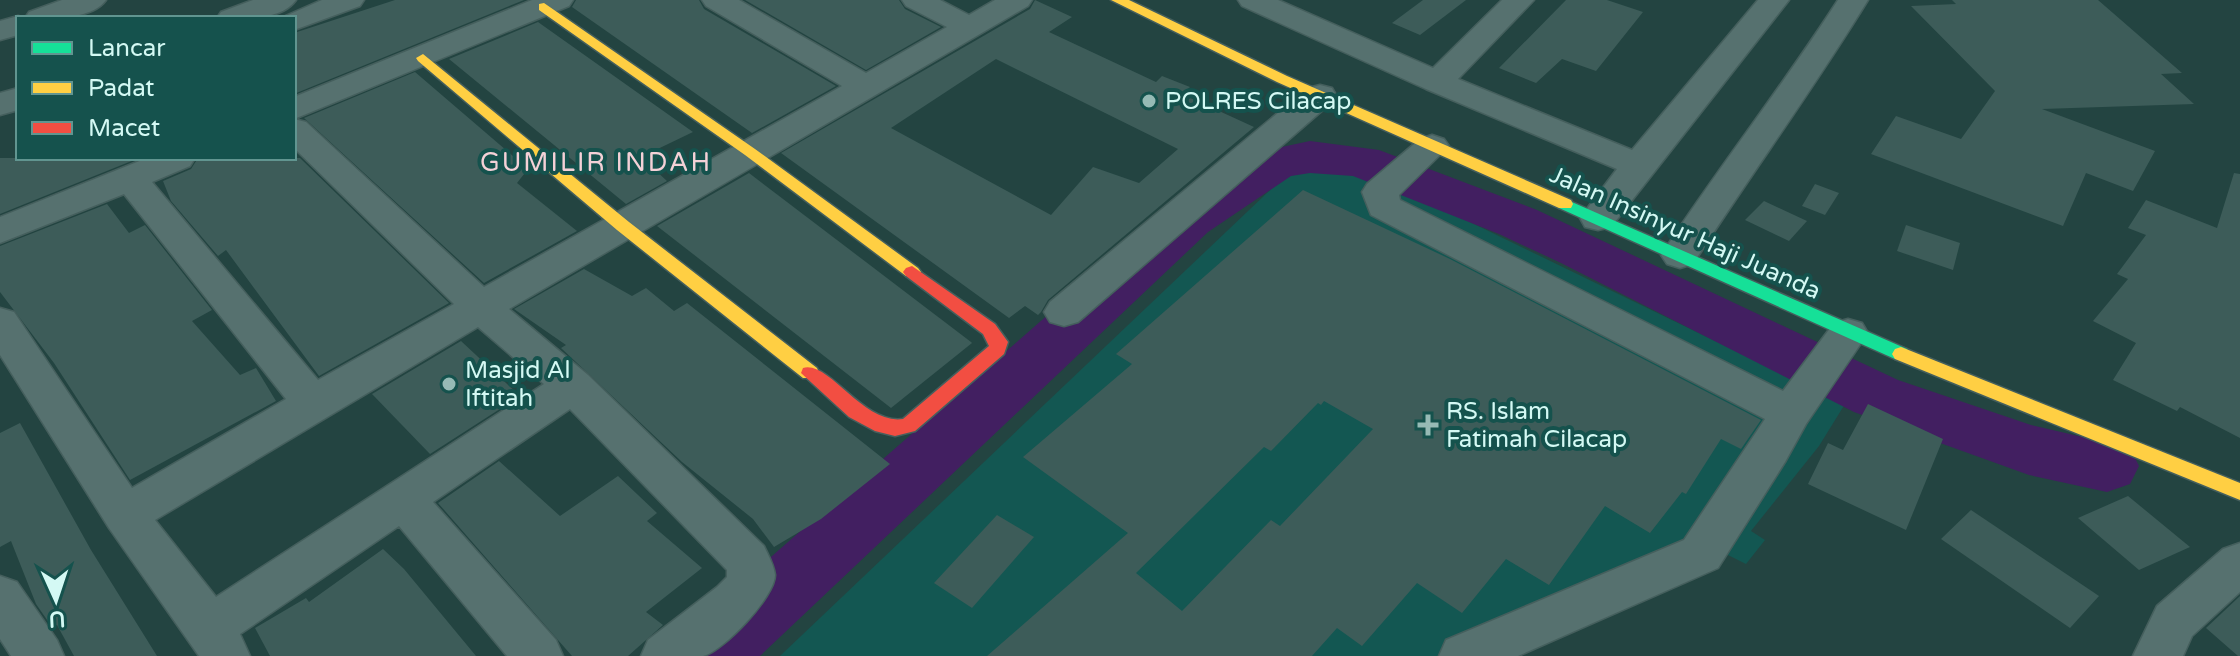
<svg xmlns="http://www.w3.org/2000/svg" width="2240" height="656" font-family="'Varela Round',sans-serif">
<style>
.built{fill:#135752}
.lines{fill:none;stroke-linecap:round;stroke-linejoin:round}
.river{fill:#421f61;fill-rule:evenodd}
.building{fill:#3d5c59;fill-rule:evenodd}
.street-casing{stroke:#455f5d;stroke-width:3}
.fast-casing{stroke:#455f5d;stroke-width:3}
.slow-casing{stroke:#455f5d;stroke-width:3}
.jam-casing{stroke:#455f5d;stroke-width:3}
.street{fill:#56716f;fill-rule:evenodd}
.fast{fill:#16e098;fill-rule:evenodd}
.slow{fill:#ffcf43;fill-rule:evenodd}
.jam{fill:#f24e42;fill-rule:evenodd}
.poi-dot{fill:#96bab5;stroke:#15524d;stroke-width:3}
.labels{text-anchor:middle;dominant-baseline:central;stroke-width:8;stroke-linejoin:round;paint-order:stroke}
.poi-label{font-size:24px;fill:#d4f9f4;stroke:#15524d;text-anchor:start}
.street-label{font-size:24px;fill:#d4f9f4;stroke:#15524d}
.neighbourhood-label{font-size:26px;letter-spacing:2px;fill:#f4d1d7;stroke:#15524d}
</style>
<rect width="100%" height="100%" fill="#234441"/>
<!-- built -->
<polygon class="built" points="1319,168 1367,172 1845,404 1819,446 1751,531 1765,540 1746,564 1716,549 1504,656 780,656 1288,173"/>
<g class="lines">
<!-- river -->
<polygon class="river" points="1310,141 1379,150 1537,210 1898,380 2031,425 2130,448 2139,466 2130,484 2107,492 2029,475 1854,412 1561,263 1499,234 1353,176 1310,173 1291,176 1208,232 760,656 674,656 684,633 1170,208 1258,152"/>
</g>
<!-- building -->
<g class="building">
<polygon points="395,0 524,0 294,94 294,33"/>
<polygon points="576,0 699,0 704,9 836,86 752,133 572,7"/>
<polygon points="745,0 899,0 905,9 941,27 866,70"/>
<path d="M1035 0 1072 17 1049 32 1156 82 1162 76 1190 87 1182 94 1254 127 1048 300 1041 312 1038 315 1025 306 1009 318 781 153 1030 9ZM996 59 1178 149 1139 183 1093 167 1051 215 891 128Z"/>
<polygon points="1423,0 1466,0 1420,35 1392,23"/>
<polygon points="1566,0 1607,0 1643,12 1596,71 1562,59 1536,83 1499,68"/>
<polygon points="1952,0 2098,0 2182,73 2161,74 2194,104 2042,109 2155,151 2133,191 2086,173 2063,226 1871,154 1896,116 1961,139 1995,91 1911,6 1956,4"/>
<polygon points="538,22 693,132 641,157 667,181 626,204 449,59"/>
<polygon points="415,72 528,169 517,183 577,231 484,283 304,118"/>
<polygon points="0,158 139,158 0,214"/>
<polygon points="198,158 300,158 449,303 319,376 226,250 218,256 171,201 163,181 191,169"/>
<polygon points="749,173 971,342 972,343 891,408 657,226"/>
<polygon points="2234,173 2240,174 2240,438 2180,407 2177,411 2113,380 2136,343 2093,321 2128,279 2117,274 2146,235 2128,228 2146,200 2217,228"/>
<polygon points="1815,184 1839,193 1825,215 1802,206"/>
<path d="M1303 190 1450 259 1761 420 1741 449 1721 439 1686 494 1682 492 1650 533 1605 506 1549 585 1506 559 1462 613 1417 583 1362 646 1337 628 1312 656H987L1128 533 1023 457 1132 364 1116 354ZM1324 401 1373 429 1280 526 1271 520 1182 611 1136 573 1264 447 1271 451 1318 403 1321 405Z"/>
<polygon points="1764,201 1807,221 1789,241 1745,220"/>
<polygon points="107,204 129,233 145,225 212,310 192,321 240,375 256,368 276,401 130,480 54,363 0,292 0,246"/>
<polygon points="1906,225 1960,243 1953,270 1897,251"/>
<polygon points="584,269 632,296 646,288 674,311 687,303 890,464 821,519 774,547 753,519 682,462 561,348 566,345 514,309"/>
<polygon points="461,341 520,396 430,454 372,394"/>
<polygon points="1868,404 1943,439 1906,530 1808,484 1828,443 1843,450"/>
<polygon points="20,423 91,550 157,656 74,656 57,625 52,627 36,604 11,541 0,547 0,433"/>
<polygon points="499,461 560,516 618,476 657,513 647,521 702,568 646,612 663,625 628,656 572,656 438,503"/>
<polygon points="2128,496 2190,547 2139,570 2078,518"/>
<polygon points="1971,510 2099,596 2070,628 1941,539"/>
<polygon points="997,515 1034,537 972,608 934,583"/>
<polygon points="383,549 404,569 476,656 270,656 255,628 306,598 309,602"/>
<polygon points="2240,596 2240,656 2238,656 2206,628"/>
</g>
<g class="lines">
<defs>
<g id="street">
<path d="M62 0H106C90 22 42 18 18 18V35L0 40V21L18 16 25 18 29 12Z"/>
<path d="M253 0H296C280 22 241 18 217 18L221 12Z"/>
<polygon points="322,0 364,0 360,6 294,30 294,18 281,18"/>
<path d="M532 0H573L569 6 294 119 306 122 484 287 842 86 706 6 702 0H739L866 73 947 27 906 6 902 0H940L969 15 995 0H1032L1028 6 509 309 588 375 764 546C768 555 774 565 775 575 775 597 723 651 703 656 685 656 660 656 641 656L648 640 717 587 727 577V570L570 409 433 502 556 640 563 656H507L399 526 240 634 250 656H199L109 528 0 355V308L14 312 132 488 286 399 124 194 0 243V217L147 158H195L190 166 152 182 318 380 454 304 294 148V97ZM478 327 544 384 216 597 155 520Z"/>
<polygon points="1238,0 1278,0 1433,68 1502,0 1534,0 1458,79 1632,150 1758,0 1789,0 1611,227 1598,230 1585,227 1580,218 1617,169 1426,89 1242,6"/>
<path d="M1838 0H1868C1813 90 1750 175 1693 264L1680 268 1667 264 1661 255 1667 246C1722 163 1784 84 1838 0Z"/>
<polygon points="1320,85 1332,88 1336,95 1332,102 1078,322 1064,326 1050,322 1044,312 1050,302 1308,88"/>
<polygon points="18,88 18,110 0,115 0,93"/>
<polygon points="1432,135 1444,139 1449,146 1399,195 1400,200 1783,391 1834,323 1848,319 1862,323 1868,333 1806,424 1785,462 1718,568 1518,656 1439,656 1446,640 1684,540 1765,419 1371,215 1362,192 1367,184 1420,139"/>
<polygon points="2240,543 2240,592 2192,636 2183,656 2133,656 2157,606 2223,549"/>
<polygon points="0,576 17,582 57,640 64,656 11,656 0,639"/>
</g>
<polygon id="fast" points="1565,199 1907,349 1910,354 1907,359 1895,359 1559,208 1557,204"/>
<g id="slow">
<polygon points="1111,0 1129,0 1287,76 1571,200 1573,204 1571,208 1559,208 1277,82"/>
<polygon points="544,3 755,149 918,268 921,272 918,276 906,276 745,155 539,10 539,4"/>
<polygon points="423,54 629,222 817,368 819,373 817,378 803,378 617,230 418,61 416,58"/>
<polygon points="1901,347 2240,483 2240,500 1895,359 1892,354 1895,349"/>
</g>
<path id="jam" d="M912 266 995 324 1008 342 1004 354 915 431 895 436 875 431 849 417 801 373 803 368C829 360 863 425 903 419L989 346 983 334 906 276 903 272 906 268Z"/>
</defs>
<!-- street casing -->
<use href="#street" class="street-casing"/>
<!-- fast casing -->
<use href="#fast" class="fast-casing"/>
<!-- slow casing -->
<use href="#slow" class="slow-casing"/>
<!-- jam casing -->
<use href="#jam" class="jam-casing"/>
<!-- street -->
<use href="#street" class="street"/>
<!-- fast -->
<use href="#fast" class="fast"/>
<!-- slow -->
<use href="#slow" class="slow"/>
<!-- jam -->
<use href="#jam" class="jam"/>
</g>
<!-- markers -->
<g class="poi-dot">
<circle cx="1149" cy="101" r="8"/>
<circle cx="449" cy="384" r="8"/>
<path d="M1424 413h8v8h8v8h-8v8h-8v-8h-8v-8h8z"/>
</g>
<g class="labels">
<!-- poi labels -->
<g class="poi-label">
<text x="1165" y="101">POLRES Cilacap</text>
<text x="465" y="370">Masjid Al<tspan x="465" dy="28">Iftitah</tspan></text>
<text x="1446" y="411">RS. Islam<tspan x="1446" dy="28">Fatimah Cilacap</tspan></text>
</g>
<!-- street labels -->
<g class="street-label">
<text transform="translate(1685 233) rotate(24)">Jalan Insinyur Haji Juanda</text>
</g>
<!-- neighbourhood labels -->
<g class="neighbourhood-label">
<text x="596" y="162">GUMILIR INDAH</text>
</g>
</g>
<!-- legend -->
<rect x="16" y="16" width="280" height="144" fill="#15524d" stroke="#619590" stroke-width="2"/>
<rect x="32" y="42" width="40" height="12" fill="#16e098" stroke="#619590" stroke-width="2"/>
<text x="88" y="56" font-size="24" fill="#d4f9f4">Lancar</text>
<rect x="32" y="82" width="40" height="12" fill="#ffcf43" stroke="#619590" stroke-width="2"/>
<text x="88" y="96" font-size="24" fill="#d4f9f4">Padat</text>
<rect x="32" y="122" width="40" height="12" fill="#f24e42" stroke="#619590" stroke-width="2"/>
<text x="88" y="136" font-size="24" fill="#d4f9f4">Macet</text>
<!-- north arrow -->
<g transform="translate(56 600) rotate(177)" stroke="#15524d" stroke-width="6" paint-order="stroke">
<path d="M0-6L14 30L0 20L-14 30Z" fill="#d4f9f4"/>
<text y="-12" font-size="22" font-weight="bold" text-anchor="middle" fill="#d4f9f4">U</text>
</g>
</svg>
